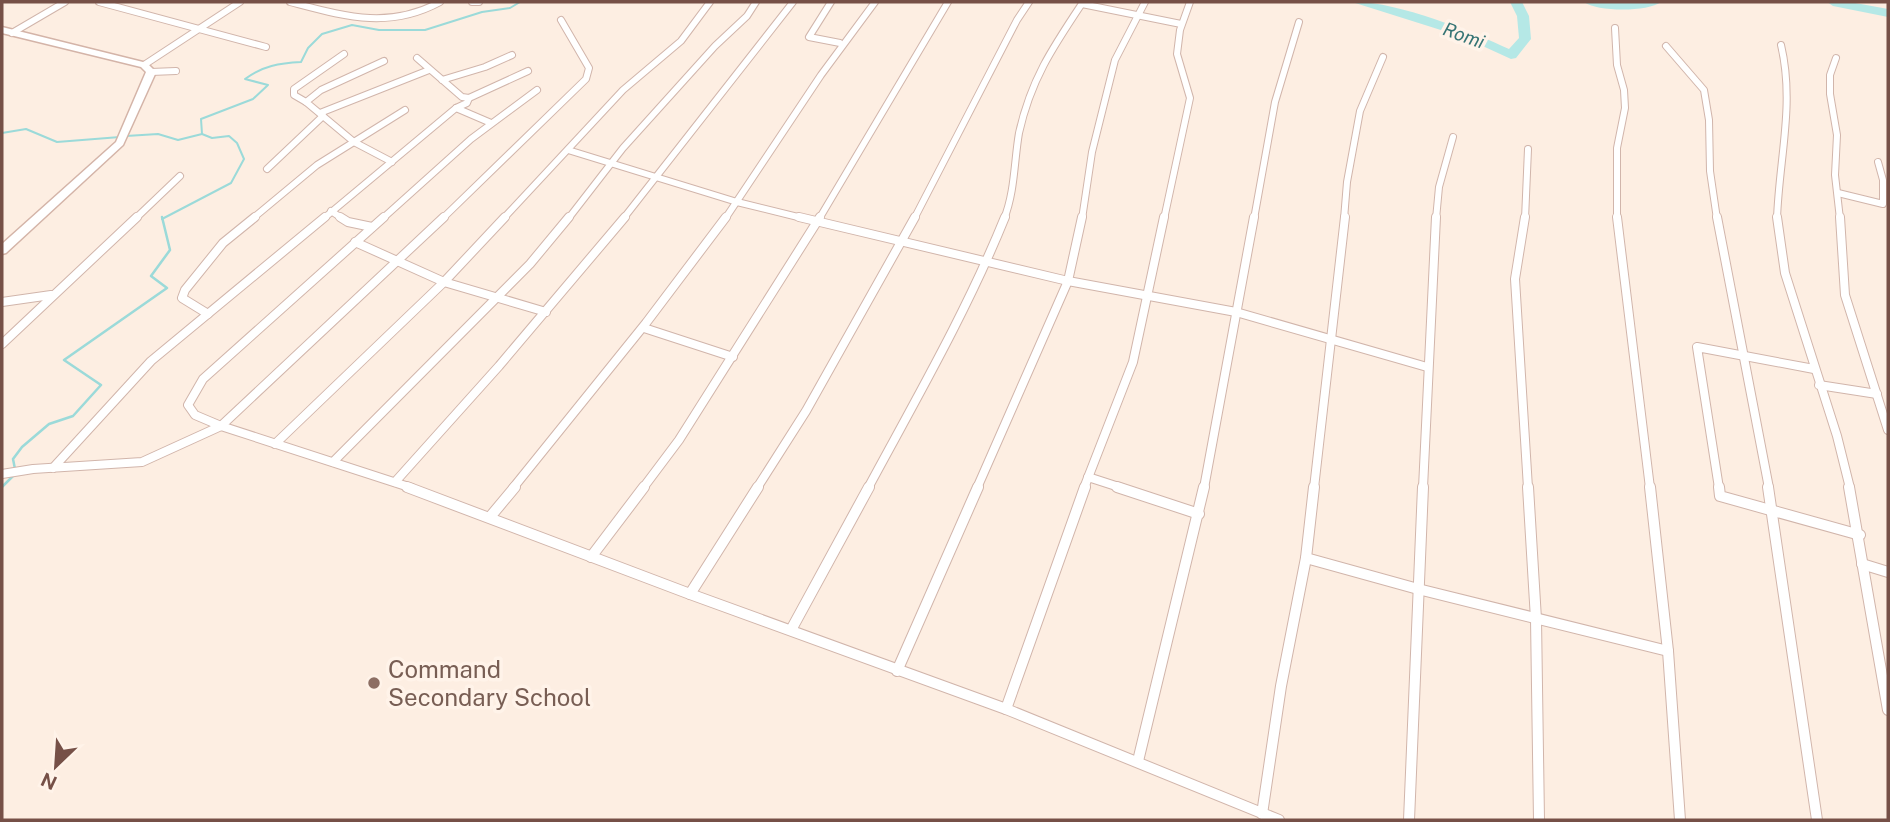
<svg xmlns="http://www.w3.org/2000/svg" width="1890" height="822" font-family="'Public Sans',sans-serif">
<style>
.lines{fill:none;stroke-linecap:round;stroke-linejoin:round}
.stream-far1{stroke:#9bdad9;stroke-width:2}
.stream{stroke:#9bdad9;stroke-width:2.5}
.river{fill:#b5e8e6;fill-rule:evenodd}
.street-far2-casing{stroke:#d1b5ab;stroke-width:8}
.street-far1-casing{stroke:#d1b5ab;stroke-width:10}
.street-casing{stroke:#d1b5ab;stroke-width:12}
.secondary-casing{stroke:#d4b4a8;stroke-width:3}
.street-far2{stroke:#fff;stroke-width:6}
.street-far1{stroke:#fff;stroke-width:8}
.street{stroke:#fff;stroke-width:10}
.secondary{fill:#fff;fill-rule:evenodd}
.education-dot{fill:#8d6e63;stroke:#fff3e9;stroke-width:2.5}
.labels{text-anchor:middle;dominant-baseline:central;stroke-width:7;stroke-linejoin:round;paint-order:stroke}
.far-water-label{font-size:19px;font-style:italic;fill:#377575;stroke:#fff3e9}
.near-education-label{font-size:24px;fill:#785e54;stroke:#fff3e9;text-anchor:start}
</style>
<rect width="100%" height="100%" fill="#fdeee2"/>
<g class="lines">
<!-- stream-far1 -->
<g class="stream-far1">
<polyline points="2,133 26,129 57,142 120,137"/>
<polyline points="126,136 158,134 178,140 202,134"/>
<path d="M162 219 231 183 244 159 237 143 229 136 212 138 202 134 201 119 253 99 268 85 245 79C262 66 280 63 301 62L308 48 322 34 352 25 379 30H425L482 12 510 8 520 2"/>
</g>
<!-- stream -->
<g class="stream">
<polyline points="15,469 13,459 22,447 49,424 73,416 101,385 64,360 167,288 151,276 170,250 162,217"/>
<polyline points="2,487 14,475"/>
</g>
<!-- river -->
<g class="river">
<path d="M1352 2C1393 0 1471 31 1509 49L1519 38 1517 16 1510 2H1522L1529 16 1531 39 1516 58 1511 59 1463 37Z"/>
<path d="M1584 2H1661C1648 12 1597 12 1584 2Z"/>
<polygon points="1827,2 1850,2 1888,9 1888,17 1833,6"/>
</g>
<defs>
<g id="street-far2">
<polyline points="99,2 266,47"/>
<path d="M290 2C344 16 388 30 440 2"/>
<polyline points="472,2 479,2"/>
<polyline points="831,2 809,37 840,43"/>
<polyline points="1082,4 1181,24"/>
<polyline points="1615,28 1617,65 1624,90 1625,108 1617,148 1617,219"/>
<polyline points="12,33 65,2"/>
<polyline points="1666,46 1704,90 1709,120 1710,171 1717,219"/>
<polyline points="1836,58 1830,75 1830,94 1837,135 1835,175 1840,219"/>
<polyline points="384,61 321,90 306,102 354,142 392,162"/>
<polyline points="144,65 240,2"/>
<polyline points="151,72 176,71"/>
<polyline points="442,80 485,67 512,55"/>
<polyline points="469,98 528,71"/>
<polyline points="306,102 294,95 294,89 344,54"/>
<polyline points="456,108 491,123"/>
<polyline points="320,113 429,70"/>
<polyline points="568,150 737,202 806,219"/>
<polyline points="267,169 323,116"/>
<polyline points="1838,193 1883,204 1883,180 1878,162"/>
<polyline points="331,211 343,219"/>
<polyline points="135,219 180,176"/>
<polyline points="252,219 317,165 405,110"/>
<polyline points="323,219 456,108 467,103 469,98 462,97 417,58"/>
<polyline points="382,219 471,139 537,90"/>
<polyline points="442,219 586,79 589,68 561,20"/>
<polyline points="503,219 623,90 681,41 710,2"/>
<polyline points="568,219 623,148 715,46 747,16 756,2"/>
<polyline points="623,219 793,2"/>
<polyline points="725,219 821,75 875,2"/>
<polyline points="819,219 948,2"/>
<polyline points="914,219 1017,20 1029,2"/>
<path d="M1004 219C1015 191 1014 162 1019 133 1031 79 1053 47 1083 2"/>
<polyline points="1082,219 1092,152 1115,60 1145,2"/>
<polyline points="1164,219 1190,98 1177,54 1180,30 1190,2"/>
<polyline points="1254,219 1275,102 1299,22"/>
<polyline points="1344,219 1347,182 1360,111 1383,57"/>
<polyline points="1436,219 1439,187 1453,137"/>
<polyline points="1525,219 1528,149"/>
<path d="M1777 219C1779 159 1795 104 1781 45"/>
</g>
<g id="street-far1">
<polyline points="340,217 348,222 372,227"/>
<polyline points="384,217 203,379 188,405 195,415 221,426 412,488"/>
<polyline points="799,217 1068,281 1236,312 1427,367"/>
<polyline points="1525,217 1515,279 1528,488"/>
<polyline points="1617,217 1650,488"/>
<polyline points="1717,217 1769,488"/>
<polyline points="1777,217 1785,273 1837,436 1850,488"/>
<polyline points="1840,217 1845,295 1888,430"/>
<polyline points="355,242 444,282 546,312"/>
<polyline points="2,302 51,295"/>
<polyline points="208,314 182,298 185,290 223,243 255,217"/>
<polyline points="644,328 733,357"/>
<polyline points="2,344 137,217"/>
<polyline points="1819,385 1877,394"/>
<polyline points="275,444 444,282 505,217"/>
<polyline points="333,462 530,264 569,217"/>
<polyline points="53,468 151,361 325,217"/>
<polyline points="2,474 33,469 142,462 221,426 444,217"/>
<polyline points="1088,477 1122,488"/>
<polyline points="395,482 499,366 625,217"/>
<polyline points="513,488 646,323 726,217"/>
<polyline points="643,488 679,440 820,217"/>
<polyline points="757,488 806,411 915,217"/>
<path d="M868 488C916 399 967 311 1005 217"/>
<polyline points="977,488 1068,281 1082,217"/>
<polyline points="1084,488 1133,362 1164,217"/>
<polyline points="1204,488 1254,217"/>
<polyline points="1314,488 1345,217"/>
<polyline points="1423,488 1436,217"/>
<polyline points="1719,488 1697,347 1814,369"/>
</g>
<g id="street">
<polyline points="407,487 690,594 1006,709 1279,820"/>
<polyline points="1117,487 1199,514"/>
<polyline points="1528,487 1536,619 1539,820"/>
<polyline points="1650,487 1668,651 1680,820"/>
<polyline points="1719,487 1720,496 1860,535"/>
<polyline points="1768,487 1817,820"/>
<polyline points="1849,487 1888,710"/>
<polyline points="490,517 515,487"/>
<polyline points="591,557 644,487"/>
<polyline points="1306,558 1418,589 1668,651"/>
<polyline points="1862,564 1888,572"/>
<polyline points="690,594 758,487"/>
<polyline points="791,630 869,487"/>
<polyline points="897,671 978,487"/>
<polyline points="1006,709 1085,487"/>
<polyline points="1138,761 1204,487"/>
<polyline points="1262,814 1281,686 1306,558 1314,487"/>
<polyline points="1409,820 1423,487"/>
</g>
<polygon id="secondary" points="2,27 147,63 156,72 123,145 6,253 2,254 2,244 116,142 146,72 141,67 2,33"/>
</defs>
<!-- street-far2 casing -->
<use href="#street-far2" class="street-far2-casing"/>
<!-- street-far1 casing -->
<use href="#street-far1" class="street-far1-casing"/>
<!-- street casing -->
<use href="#street" class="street-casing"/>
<!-- secondary casing -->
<use href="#secondary" class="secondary-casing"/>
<!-- street-far2 -->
<use href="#street-far2" class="street-far2"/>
<!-- street-far1 -->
<use href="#street-far1" class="street-far1"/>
<!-- street -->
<use href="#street" class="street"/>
<!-- secondary -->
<use href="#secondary" class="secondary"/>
</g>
<!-- markers -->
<circle class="education-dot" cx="374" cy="683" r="7"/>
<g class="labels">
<!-- far-water labels -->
<g class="far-water-label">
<text transform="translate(1464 35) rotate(20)">Romi</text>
</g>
<!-- near-education labels -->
<g class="near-education-label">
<text x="388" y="669">Command<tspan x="388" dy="28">Secondary School</tspan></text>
</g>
</g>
<!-- border -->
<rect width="1890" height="822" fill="none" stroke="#765047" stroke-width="7"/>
<!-- north arrow -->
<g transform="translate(56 766) rotate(205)" stroke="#fff3e9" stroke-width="5" paint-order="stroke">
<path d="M0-5L12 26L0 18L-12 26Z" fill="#765047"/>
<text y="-10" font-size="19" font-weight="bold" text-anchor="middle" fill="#765047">N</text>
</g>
</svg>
